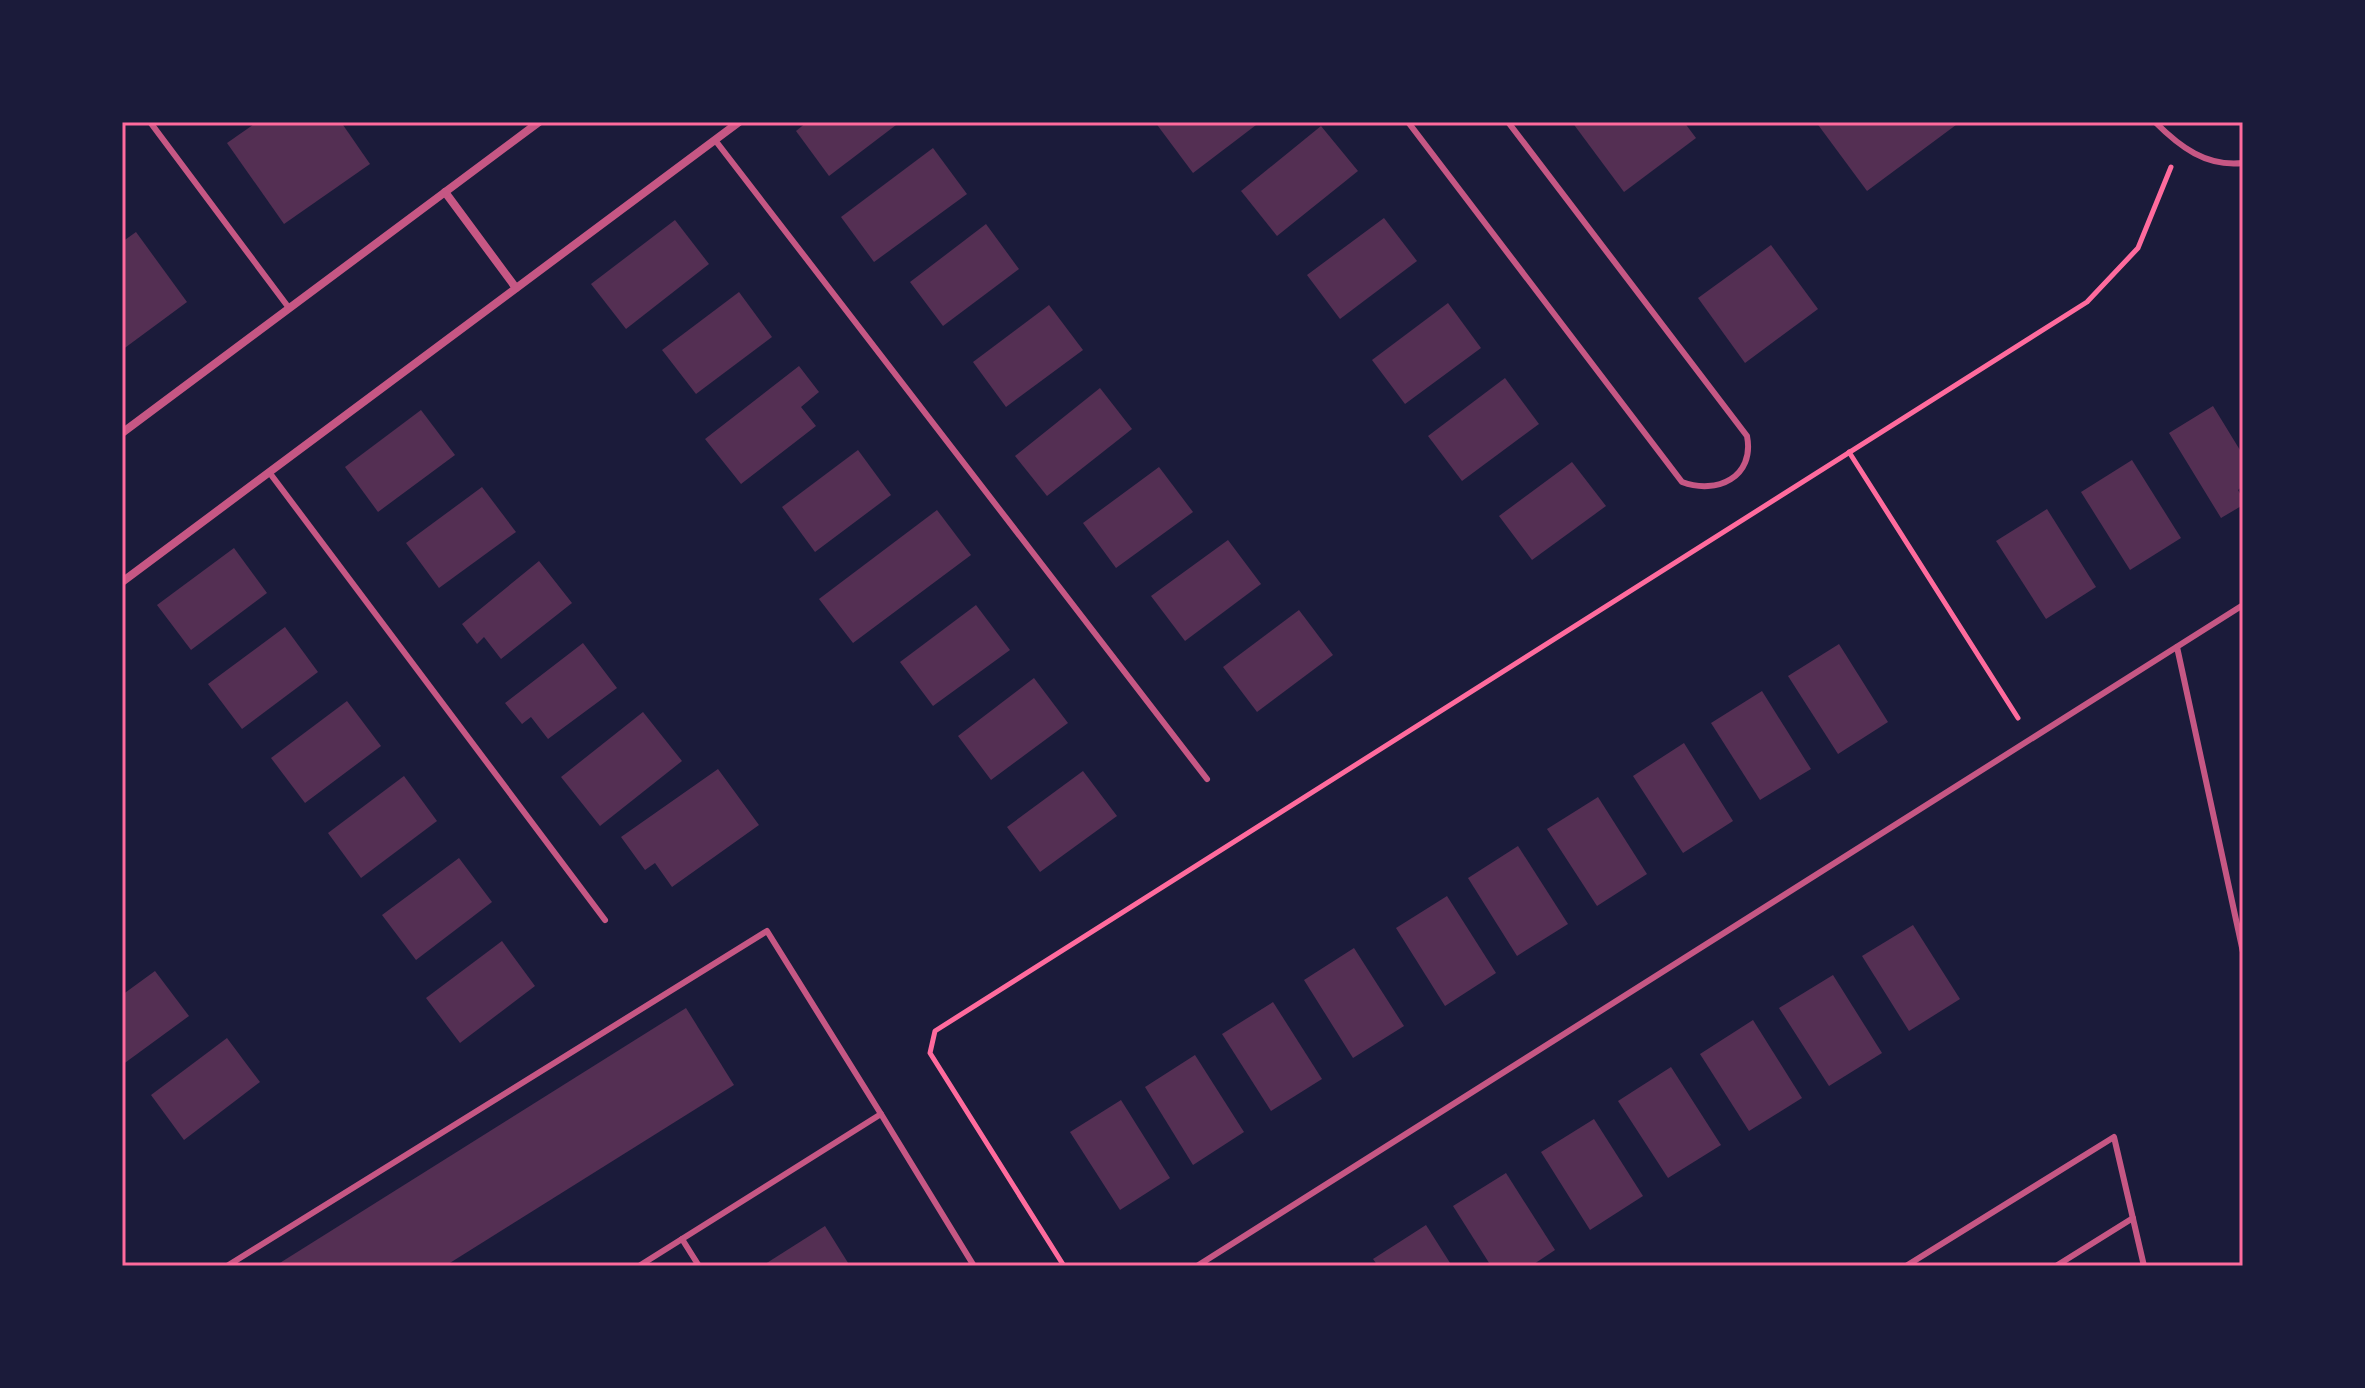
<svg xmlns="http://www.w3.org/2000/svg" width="2365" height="1388" font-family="'Exo 2',sans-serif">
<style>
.building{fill:#542f53}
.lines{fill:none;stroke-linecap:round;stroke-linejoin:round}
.path{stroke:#ff6b9d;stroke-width:5}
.service{stroke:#c65784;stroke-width:6}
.minor{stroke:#c65784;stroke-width:8}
.neatline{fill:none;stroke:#ff6b9d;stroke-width:3}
</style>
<rect width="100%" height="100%" fill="#1b1b3a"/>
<!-- building -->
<g class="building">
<polygon points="257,122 341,122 370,164 284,224 227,143"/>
<polygon points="807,122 900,122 829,176 796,131"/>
<polygon points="1155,122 1260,122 1193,173"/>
<polygon points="1572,122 1684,122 1696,138 1624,192"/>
<polygon points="1816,122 1960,122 1867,191"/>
<polygon points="1321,126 1358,171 1277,236 1241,191"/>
<polygon points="933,148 967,194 874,262 841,217"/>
<polygon points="1384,218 1417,261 1340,319 1307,275"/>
<polygon points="675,220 709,264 626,329 591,284"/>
<polygon points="986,224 1019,269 943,326 910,282"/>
<polygon points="136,232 187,302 122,350 122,242"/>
<polygon points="1771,245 1818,309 1745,363 1698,298"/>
<polygon points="739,292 772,337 696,394 662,350"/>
<polygon points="1448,303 1481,348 1405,404 1372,360"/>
<polygon points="1049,305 1083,350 1006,407 973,362"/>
<polygon points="799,366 819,392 801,407 816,426 741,484 705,439"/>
<polygon points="1505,378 1539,424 1462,481 1428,436"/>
<polygon points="1100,388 1132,429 1047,496 1015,456"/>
<polygon points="2213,406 2243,455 2243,486 2238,490 2243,499 2243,505 2221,518 2169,433"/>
<polygon points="421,410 455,455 378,512 345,467"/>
<polygon points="858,450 891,495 815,552 782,507"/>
<polygon points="2132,460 2181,538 2130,570 2081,492"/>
<polygon points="1572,462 1606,506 1532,560 1499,516"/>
<polygon points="1159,467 1193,512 1116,568 1083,523"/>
<polygon points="482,487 516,532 439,588 406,543"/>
<polygon points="2047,509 2096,587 2046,619 1996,541"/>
<polygon points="937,510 971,555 853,643 819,599"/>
<polygon points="1228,540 1261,584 1185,641 1151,596"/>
<polygon points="234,548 267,593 191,650 157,605"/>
<polygon points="539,561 572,603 501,659 484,637 477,644 462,624"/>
<polygon points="976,605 1010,650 933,706 900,662"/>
<polygon points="1299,610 1333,655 1257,712 1223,667"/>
<polygon points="285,627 318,672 242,729 208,684"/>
<polygon points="583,643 617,688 548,739 531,717 522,724 505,703"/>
<polygon points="1839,644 1888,722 1838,754 1788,676"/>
<polygon points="1034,678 1068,723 991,780 958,736"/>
<polygon points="1762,691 1811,769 1760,800 1711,723"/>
<polygon points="347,701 381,746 305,803 271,758"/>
<polygon points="643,712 682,761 600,826 561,777"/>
<polygon points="1684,743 1733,821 1683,853 1633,776"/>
<polygon points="718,769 759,825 672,887 655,863 645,870 621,837"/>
<polygon points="1083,771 1117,816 1040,872 1007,827"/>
<polygon points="404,776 437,821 361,878 328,833"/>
<polygon points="1598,797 1647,874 1597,906 1547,829"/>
<polygon points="1518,846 1568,924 1517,956 1468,878"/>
<polygon points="459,858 492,902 416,960 382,915"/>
<polygon points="1447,896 1496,973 1445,1006 1396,928"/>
<polygon points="1913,925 1960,999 1909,1031 1862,956"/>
<polygon points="502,941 535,986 460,1043 426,998"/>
<polygon points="1354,948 1404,1026 1353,1058 1304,980"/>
<polygon points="155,971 189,1016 122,1065 122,995"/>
<polygon points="1833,975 1882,1053 1829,1086 1779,1008"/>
<polygon points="1273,1002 1322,1079 1271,1111 1222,1034"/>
<polygon points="686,1008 734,1085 445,1266 275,1266"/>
<polygon points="1753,1020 1802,1098 1749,1131 1700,1054"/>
<polygon points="227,1038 260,1082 184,1140 151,1095"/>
<polygon points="1195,1055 1244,1132 1193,1165 1145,1087"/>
<polygon points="1671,1067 1721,1145 1668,1178 1618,1101"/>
<polygon points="1121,1100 1170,1178 1120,1210 1070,1132"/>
<polygon points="1594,1119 1643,1196 1590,1230 1541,1152"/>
<polygon points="1506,1173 1555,1250 1531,1266 1491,1266 1453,1206"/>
<polygon points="1426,1225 1452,1266 1378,1266 1373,1259"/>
<polygon points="825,1226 850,1266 762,1266"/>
</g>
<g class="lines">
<!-- path -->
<g class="path">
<polyline points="1849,452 2018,718"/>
<polyline points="1064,1266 930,1053 935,1031 2087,302 2138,248 2171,167"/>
</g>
<!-- service -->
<g class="service">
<polyline points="150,122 289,308"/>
<path d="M1408 122 1682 482C1717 495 1755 477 1747 436L1508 122"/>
<path d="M2155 122C2180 147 2206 167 2243 163"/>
<polyline points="715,140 1207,779"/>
<polyline points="269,472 605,920"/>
<polyline points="2177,647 2243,952"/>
<polyline points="682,1239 699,1266"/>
<polyline points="227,1266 767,931 881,1114"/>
<polyline points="639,1266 881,1114 974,1266"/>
<polyline points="1197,1266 2243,605"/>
<polyline points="1906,1266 2114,1137 2144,1266"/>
<polyline points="2056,1266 2133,1218"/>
</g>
<!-- minor -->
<g class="minor">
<polyline points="445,192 516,288"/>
<polyline points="122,433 539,122"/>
<polyline points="122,582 739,122"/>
</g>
</g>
<!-- border -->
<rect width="2365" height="1388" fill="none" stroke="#1b1b3a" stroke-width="248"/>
<rect x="124" y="124" width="2117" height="1140" class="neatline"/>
</svg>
